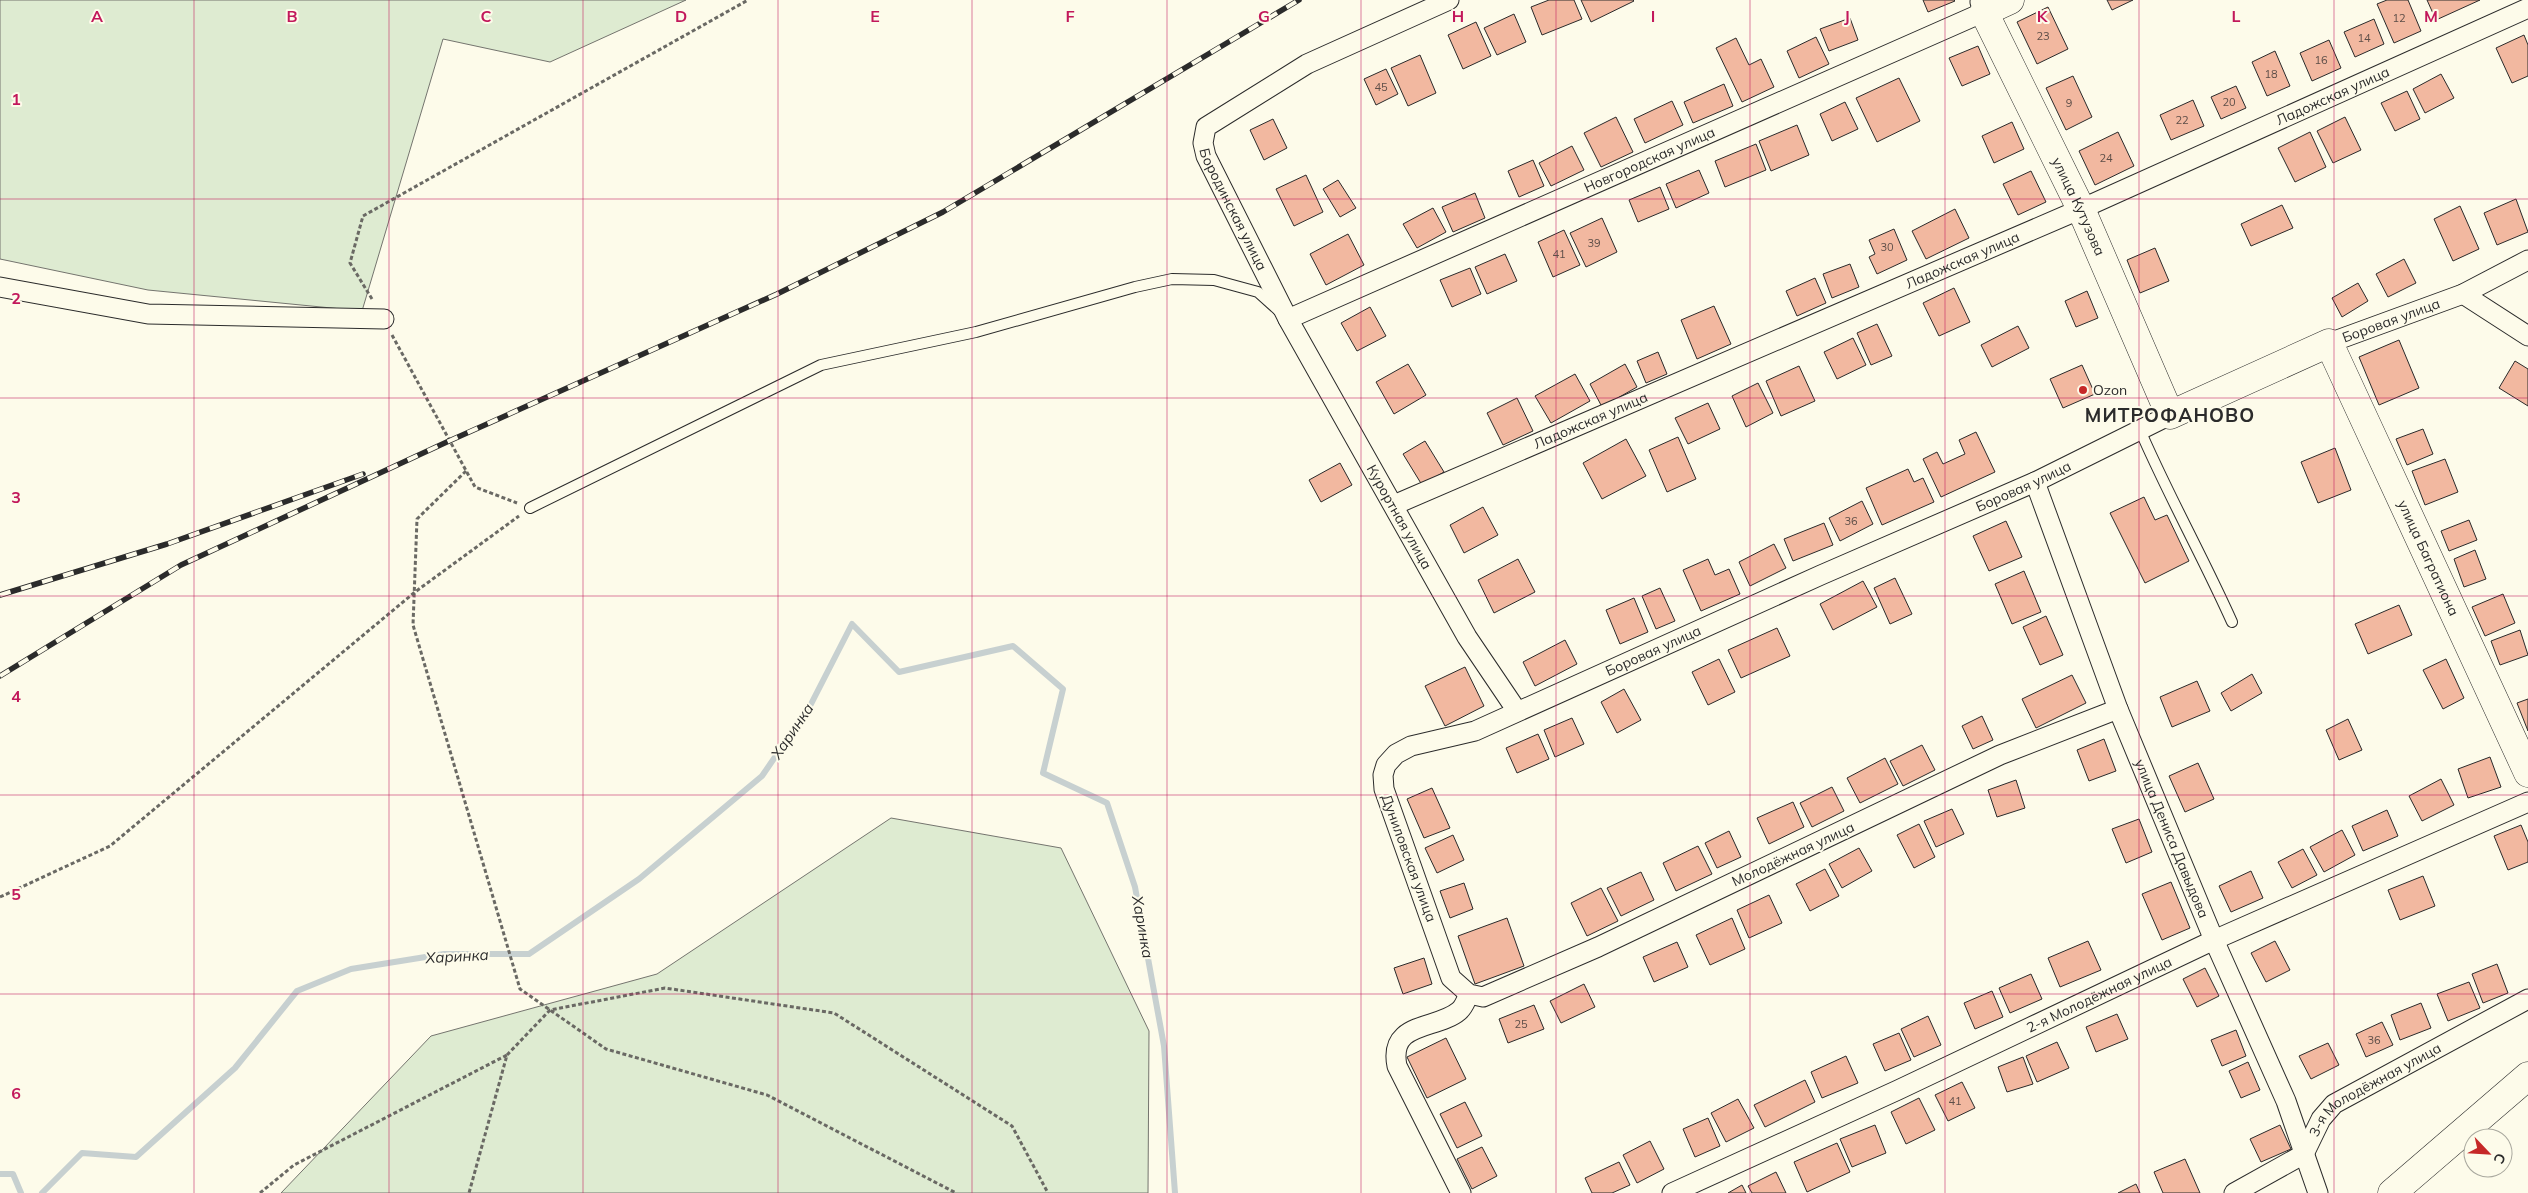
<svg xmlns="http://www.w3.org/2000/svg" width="2528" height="1193" font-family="Mulish,sans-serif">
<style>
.green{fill:#deebd1;stroke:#74746e}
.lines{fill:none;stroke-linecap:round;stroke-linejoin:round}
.stream{stroke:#c7d0d0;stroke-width:6}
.building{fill:#f2b8a0;stroke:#2b2b2b}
.lane-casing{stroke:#2b2b2b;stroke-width:12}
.street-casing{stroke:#2b2b2b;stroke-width:21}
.secondary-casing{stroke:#2b2b2b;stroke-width:29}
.path{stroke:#6a6964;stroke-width:3;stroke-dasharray:4 2.5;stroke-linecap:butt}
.lane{stroke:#fdfbea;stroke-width:10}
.street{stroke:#fdfbea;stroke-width:19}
.secondary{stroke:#fdfbea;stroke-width:28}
.rail-casing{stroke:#2b2b2b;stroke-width:5.5}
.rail{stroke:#fdfbea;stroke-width:4;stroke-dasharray:11;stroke-linecap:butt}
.grid{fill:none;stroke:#c2185b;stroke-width:1;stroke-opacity:0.55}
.poi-dot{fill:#c62828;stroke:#fdfbea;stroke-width:2}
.labels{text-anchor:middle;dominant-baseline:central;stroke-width:4;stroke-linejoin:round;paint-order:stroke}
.number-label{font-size:11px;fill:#5d4e48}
.street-label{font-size:14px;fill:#2b2b2b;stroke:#fdfbea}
.poi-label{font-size:14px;fill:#2b2b2b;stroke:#fdfbea;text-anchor:start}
.water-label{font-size:15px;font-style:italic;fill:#2b2b2b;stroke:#fdfbea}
.district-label{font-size:19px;font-weight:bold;letter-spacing:1px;fill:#2b2b2b;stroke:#fdfbea}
.grid-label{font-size:16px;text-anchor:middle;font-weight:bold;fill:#c2185b;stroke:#fdfbea;stroke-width:4;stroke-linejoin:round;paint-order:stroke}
</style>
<rect width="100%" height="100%" fill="#fdfbea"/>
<!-- green -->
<g class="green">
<polygon points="0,0 686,0 550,62 443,39 362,311 148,290 0,259"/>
<polygon points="891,818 1061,848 1149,1031 1148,1193 281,1193 431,1036 657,974"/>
</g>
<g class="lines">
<!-- stream -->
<g class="stream">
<polyline points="0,1174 13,1174 21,1193"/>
<polyline points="42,1193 82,1153 136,1157 235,1068 297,991 351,969 444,954 529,954 639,879 762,776 810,706 852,624 899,672 1013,646 1063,689 1043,773 1107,803 1135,887 1164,1046 1175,1193"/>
</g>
</g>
<!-- building -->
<g class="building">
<polygon points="1549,0 1574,0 1582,19 1542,35 1531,7"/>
<polygon points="1581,0 1633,0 1634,1 1591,22"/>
<polygon points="1923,0 1954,0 1955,1 1928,12"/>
<polygon points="2107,0 2133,0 2112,10"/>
<polygon points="2387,0 2408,0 2421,31 2394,43 2377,4"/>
<polygon points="2427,0 2480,0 2436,20"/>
<polygon points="2048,7 2068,49 2037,64 2017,22"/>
<polygon points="1514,14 1526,42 1497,55 1484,28"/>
<polygon points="1850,18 1858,40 1829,51 1820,29"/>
<polygon points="2374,19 2384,44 2355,57 2344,32"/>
<polygon points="1476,22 1491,56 1463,69 1448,35"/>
<polygon points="2524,35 2528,45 2528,76 2512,83 2496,48"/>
<polygon points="1816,37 1829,64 1799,78 1787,51"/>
<polygon points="1736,38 1749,65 1761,59 1774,87 1742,102 1716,48"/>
<polygon points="2329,40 2341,68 2312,81 2300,53"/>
<polygon points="1978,46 1990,74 1962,86 1949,58"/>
<polygon points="2275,51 2290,86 2267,96 2252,62"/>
<polygon points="1420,55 1436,93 1408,106 1391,68"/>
<polygon points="1386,69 1398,94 1376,105 1364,79"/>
<polygon points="2441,74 2454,98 2425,113 2413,89"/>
<polygon points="2073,76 2092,117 2066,130 2046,88"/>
<polygon points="1899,78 1920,121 1877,142 1856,98"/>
<polygon points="1724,84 1733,106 1693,123 1684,102"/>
<polygon points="2236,86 2246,108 2221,119 2211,97"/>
<polygon points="2407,91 2420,119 2395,131 2381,103"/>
<polygon points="2193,100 2204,126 2171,140 2160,115"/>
<polygon points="1672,101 1683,125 1645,143 1634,119"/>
<polygon points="1845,102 1858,129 1832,141 1820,114"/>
<polygon points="1616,117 1633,152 1601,167 1584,133"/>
<polygon points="2345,117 2361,150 2333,163 2317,131"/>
<polygon points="1273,119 1287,148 1264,160 1250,130"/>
<polygon points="2012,122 2024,149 1994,163 1982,136"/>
<polygon points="1797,125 1809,155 1771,171 1759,141"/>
<polygon points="2118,132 2134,166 2095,185 2079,151"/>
<polygon points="2310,132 2326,167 2295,182 2278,148"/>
<polygon points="1756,144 1766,170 1725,187 1715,161"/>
<polygon points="1572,146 1584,170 1551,186 1539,163"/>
<polygon points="1533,160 1544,186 1519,197 1508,171"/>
<polygon points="1699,170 1709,193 1676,208 1666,184"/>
<polygon points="2031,171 2046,202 2018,215 2003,184"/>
<polygon points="1306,175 1323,212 1294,226 1276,189"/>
<polygon points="1338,180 1356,208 1340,217 1323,189"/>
<polygon points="1660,187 1669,209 1638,222 1629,200"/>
<polygon points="1475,193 1485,218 1453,232 1442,207"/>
<polygon points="2516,199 2528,232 2497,245 2484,213"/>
<polygon points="2282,205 2293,228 2251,246 2241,224"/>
<polygon points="2460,206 2479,249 2453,261 2434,219"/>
<polygon points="1433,208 1446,232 1417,248 1403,224"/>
<polygon points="1955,209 1969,238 1926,259 1912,231"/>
<polygon points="1602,218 1617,252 1586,267 1570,233"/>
<polygon points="1894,229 1907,260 1877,274 1869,257 1875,254 1869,240"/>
<polygon points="1564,230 1580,265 1553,277 1538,242"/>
<polygon points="1348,234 1364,265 1326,285 1310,254"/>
<polygon points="2155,248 2169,281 2140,293 2127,260"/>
<polygon points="1505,254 1517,281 1487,294 1475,267"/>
<polygon points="2404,259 2416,283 2388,297 2376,274"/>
<polygon points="1850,264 1859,287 1832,298 1823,274"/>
<polygon points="1470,268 1481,294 1452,307 1440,280"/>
<polygon points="1815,278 1826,303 1797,316 1786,291"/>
<polygon points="2358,283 2368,301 2342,317 2332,298"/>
<polygon points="1954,288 1970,322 1939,336 1923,303"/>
<polygon points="2087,291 2098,318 2076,327 2065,301"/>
<polygon points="1714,306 1731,344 1697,359 1681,320"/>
<polygon points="1370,307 1386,336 1357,351 1341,323"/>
<polygon points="1877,324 1892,356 1871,365 1857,333"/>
<polygon points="2018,326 2029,348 1992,367 1981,345"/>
<polygon points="1853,338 1866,365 1837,379 1824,352"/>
<polygon points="2399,340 2419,388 2379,405 2359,357"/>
<polygon points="1658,352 1667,374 1646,383 1637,361"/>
<polygon points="2515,361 2528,369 2528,406 2499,388"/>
<polygon points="1408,364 1426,395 1394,414 1376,382"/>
<polygon points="1625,364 1637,387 1602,407 1590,384"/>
<polygon points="2082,365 2095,394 2063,408 2050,379"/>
<polygon points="1799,366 1815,401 1781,416 1766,381"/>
<polygon points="1575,374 1590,401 1551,423 1535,396"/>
<polygon points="1758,383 1773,413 1746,427 1732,396"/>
<polygon points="1517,398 1533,431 1503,445 1487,413"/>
<polygon points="1708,403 1720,429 1688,444 1675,418"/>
<polygon points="2423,429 2433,454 2407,465 2396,439"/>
<polygon points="1976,432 1995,472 1941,497 1923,459 1937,452 1943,464 1965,454 1959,440"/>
<polygon points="1678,437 1696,479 1667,492 1649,450"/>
<polygon points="1626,439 1646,476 1602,499 1583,463"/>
<polygon points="1425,441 1444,472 1422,485 1403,454"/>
<polygon points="2335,448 2351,490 2318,503 2301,462"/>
<polygon points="2445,459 2458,492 2425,505 2412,471"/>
<polygon points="1340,463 1352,485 1321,502 1309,480"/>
<polygon points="1908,469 1914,482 1923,478 1934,502 1882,525 1866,488"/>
<polygon points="2144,497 2155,520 2167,515 2189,561 2145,583 2110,513"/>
<polygon points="1862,501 1873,524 1840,541 1829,518"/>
<polygon points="1483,507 1498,535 1464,553 1450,525"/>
<polygon points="2469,520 2477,540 2449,551 2441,531"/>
<polygon points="2006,521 2022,557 1989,571 1973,536"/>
<polygon points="1824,523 1833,545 1793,561 1784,539"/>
<polygon points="1774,544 1786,568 1750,586 1739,562"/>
<polygon points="2475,550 2486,579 2464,587 2454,559"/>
<polygon points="1518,559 1535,592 1494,613 1478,580"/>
<polygon points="1708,559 1715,575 1729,569 1740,594 1701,611 1683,570"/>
<polygon points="2024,571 2041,612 2012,624 1995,584"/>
<polygon points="1895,578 1912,614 1890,624 1874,588"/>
<polygon points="1863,581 1877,607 1833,630 1820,604"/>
<polygon points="1660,588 1675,621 1656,629 1642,596"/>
<polygon points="2503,594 2515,623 2485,636 2472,607"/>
<polygon points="1634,598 1648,632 1620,644 1606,610"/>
<polygon points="2399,605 2412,635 2368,654 2355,624"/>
<polygon points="2046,616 2063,655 2040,665 2023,627"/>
<polygon points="1777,628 1790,656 1741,678 1728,650"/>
<polygon points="2520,630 2528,655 2500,665 2491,641"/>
<polygon points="1565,640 1577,664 1535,686 1523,662"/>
<polygon points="1719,659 1735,692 1708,705 1692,672"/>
<polygon points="2446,659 2464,698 2443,709 2423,670"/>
<polygon points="1465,667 1484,706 1445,726 1425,686"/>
<polygon points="2252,674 2262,693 2231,711 2221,693"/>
<polygon points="2072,675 2086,703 2036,728 2022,699"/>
<polygon points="2197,681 2210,711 2172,727 2160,697"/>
<polygon points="1624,689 1641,720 1617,733 1601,702"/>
<polygon points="2528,699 2528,731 2517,703"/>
<polygon points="1982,716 1993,740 1973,749 1962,726"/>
<polygon points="1572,718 1584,744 1555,757 1544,730"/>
<polygon points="2348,719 2362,750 2339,760 2326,730"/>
<polygon points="1538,734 1549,759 1517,773 1506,748"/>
<polygon points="2104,739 2116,771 2089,781 2077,750"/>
<polygon points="1922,745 1935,770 1903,786 1890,761"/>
<polygon points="2490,757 2501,787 2468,798 2458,769"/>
<polygon points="1885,758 1898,784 1860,803 1847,778"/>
<polygon points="2198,763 2214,799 2185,812 2169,776"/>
<polygon points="2441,779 2454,805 2422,821 2409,796"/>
<polygon points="2016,780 2025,808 1997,817 1988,790"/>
<polygon points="1832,787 1844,811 1812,827 1800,803"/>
<polygon points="1432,788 1450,828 1424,838 1407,799"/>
<polygon points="1793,802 1804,827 1769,844 1757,818"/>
<polygon points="1952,809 1964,834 1936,847 1924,821"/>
<polygon points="2387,810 2398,836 2363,851 2352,826"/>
<polygon points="2139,819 2152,852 2126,863 2112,829"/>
<polygon points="1919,824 1935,857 1914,868 1897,835"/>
<polygon points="2521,825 2528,842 2528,862 2508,870 2494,836"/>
<polygon points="2342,830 2355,855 2324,872 2310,847"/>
<polygon points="1729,831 1741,857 1717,868 1705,843"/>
<polygon points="1453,835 1464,860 1437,873 1425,848"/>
<polygon points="1698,846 1712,874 1676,891 1663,863"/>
<polygon points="1859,848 1872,871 1842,888 1829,864"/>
<polygon points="2303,849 2317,875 2292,888 2278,862"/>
<polygon points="1825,869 1839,896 1810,911 1796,884"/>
<polygon points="2251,871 2263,898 2231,912 2219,886"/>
<polygon points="1641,872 1654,900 1621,916 1607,888"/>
<polygon points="2423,876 2435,906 2400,920 2388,890"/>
<polygon points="2171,882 2190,928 2162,940 2142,894"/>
<polygon points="1464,883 1473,909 1450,918 1440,891"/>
<polygon points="1601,888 1618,921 1587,936 1571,903"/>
<polygon points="1769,895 1782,923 1749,938 1737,910"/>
<polygon points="1507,918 1524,966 1475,984 1458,936"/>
<polygon points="1732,918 1745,949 1710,965 1696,935"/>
<polygon points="2088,941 2101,970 2060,987 2048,958"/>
<polygon points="2275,941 2290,970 2266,982 2251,953"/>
<polygon points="1677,942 1688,967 1654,982 1643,957"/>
<polygon points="1424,958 1432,984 1403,994 1394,968"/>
<polygon points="2497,964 2508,993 2483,1003 2472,974"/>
<polygon points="2205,968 2219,996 2197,1007 2183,979"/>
<polygon points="2031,974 2042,999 2010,1013 1999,988"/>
<polygon points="2469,982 2480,1008 2448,1021 2437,994"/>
<polygon points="1584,984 1595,1007 1561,1023 1550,1001"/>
<polygon points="1992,991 2003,1017 1975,1029 1964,1003"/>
<polygon points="2421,1003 2431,1028 2400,1040 2391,1015"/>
<polygon points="1534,1005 1544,1029 1508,1043 1499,1019"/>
<polygon points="2117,1014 2128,1039 2096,1052 2086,1027"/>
<polygon points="1928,1016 1941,1045 1914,1057 1901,1029"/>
<polygon points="2382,1022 2393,1045 2366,1057 2356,1034"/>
<polygon points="2236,1030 2246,1056 2222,1066 2211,1040"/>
<polygon points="1899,1033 1911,1060 1885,1071 1873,1044"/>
<polygon points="1446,1038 1466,1079 1427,1098 1407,1057"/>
<polygon points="2057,1042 2069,1068 2037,1082 2026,1056"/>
<polygon points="2328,1043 2339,1065 2311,1079 2299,1056"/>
<polygon points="1846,1056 1858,1083 1822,1098 1811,1072"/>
<polygon points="2023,1057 2033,1084 2007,1092 1998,1067"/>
<polygon points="2248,1062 2260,1090 2241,1098 2229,1071"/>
<polygon points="1805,1080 1815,1102 1765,1127 1754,1105"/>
<polygon points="1962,1082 1975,1108 1948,1121 1935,1095"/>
<polygon points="1919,1098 1935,1130 1906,1144 1891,1112"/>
<polygon points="1738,1099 1754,1128 1726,1142 1711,1113"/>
<polygon points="1465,1102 1482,1136 1457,1148 1440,1114"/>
<polygon points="1708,1118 1720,1146 1695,1157 1683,1129"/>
<polygon points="1875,1125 1886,1153 1852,1167 1840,1139"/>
<polygon points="2280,1125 2291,1149 2261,1162 2250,1139"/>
<polygon points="1650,1141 1664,1169 1637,1183 1623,1155"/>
<polygon points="1837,1143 1850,1172 1807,1192 1794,1162"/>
<polygon points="1482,1147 1497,1176 1472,1189 1457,1159"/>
<polygon points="2185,1159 2200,1193 2163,1193 2154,1172"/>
<polygon points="1619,1162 1630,1185 1612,1193 1592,1193 1585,1178"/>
<polygon points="1776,1172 1786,1193 1752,1193 1748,1186"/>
<polygon points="2136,1184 2140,1193 2118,1193"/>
<polygon points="1742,1185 1746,1193 1728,1193"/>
</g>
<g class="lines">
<defs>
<g id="lane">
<path d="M2140 430C2168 495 2203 557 2232 622"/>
<polyline points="530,508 821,365 976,332 1135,287 1172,279 1214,280 1258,292 1278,310"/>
</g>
<g id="street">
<path id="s1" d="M1449 0 1307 64 1206 127 1203 143 1206 156 1288 319 1467 637 1517 711"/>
<polyline points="0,287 148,314 384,319"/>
<polyline points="2463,294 2528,336"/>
<path id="s2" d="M1288 319 1984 12 1980 2"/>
<path id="s3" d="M2329 343 2463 294 2528 260"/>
<path id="s4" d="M2035 482 2118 709 2214 940 2286 1101 2318 1193"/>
<path id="s5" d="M1394 505 2081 209 2528 8"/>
<path id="s6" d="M2118 709 2000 755 1598 947 1483 997 1469 994 1451 978 1384 789 1383 775 1386 765 1396 754 1411 746 1475 731 1821 575 2035 482 2170 415"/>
<path d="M1461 1193 1397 1066C1388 1021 1437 1030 1459 1011 1464 1007 1466 1000 1469 994"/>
<path id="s7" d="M1672 1193 1898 1090 2214 940 2528 802"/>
<path id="s8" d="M2234 1193 2304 1154 2321 1119 2334 1104 2528 999"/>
</g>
<g id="secondary">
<path id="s9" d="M2010 0 1984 12 2081 209 2170 415 2329 343 2528 773"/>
<polyline points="2392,1193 2528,1076"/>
</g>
</defs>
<!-- lane casing -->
<use href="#lane" class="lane-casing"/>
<!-- street casing -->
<use href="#street" class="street-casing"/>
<!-- secondary casing -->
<use href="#secondary" class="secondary-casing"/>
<!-- path -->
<g class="path">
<polyline points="372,299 350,263 363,216 748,0"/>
<polyline points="392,335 475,487 517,503"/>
<polyline points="466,471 417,519 413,625 520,989 606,1049 767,1095 956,1193"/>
<polyline points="0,897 110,846 415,592 519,516"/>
<polyline points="507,1055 550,1010 665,988 834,1013 1012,1126 1048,1193"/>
<polyline points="260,1193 294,1165 507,1055 469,1193"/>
</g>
<!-- lane -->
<use href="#lane" class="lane"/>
<!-- street -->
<use href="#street" class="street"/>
<!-- secondary -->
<use href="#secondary" class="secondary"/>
<defs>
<g id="rail">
<polyline points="0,595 167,544 363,474"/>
<polyline points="0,676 181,565 449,441 777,294 943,212 1299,0"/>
</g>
</defs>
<!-- rail casing -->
<use href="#rail" class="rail-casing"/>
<!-- rail -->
<use href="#rail" class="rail"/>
</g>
<!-- grid -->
<path class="grid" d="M194 0V1193M389 0V1193M583 0V1193M778 0V1193M972 0V1193M1167 0V1193M1361 0V1193M1556 0V1193M1750 0V1193M1945 0V1193M2139 0V1193M2334 0V1193M0 199H2528M0 398H2528M0 596H2528M0 795H2528M0 994H2528"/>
<!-- markers -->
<circle class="poi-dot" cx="2083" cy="390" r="5"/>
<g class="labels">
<!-- number labels -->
<g class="number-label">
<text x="2399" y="18">12</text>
<text x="2043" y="36">23</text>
<text x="2364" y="38">14</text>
<text x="2321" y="60">16</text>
<text x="2271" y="74">18</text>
<text x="1381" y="87">45</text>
<text x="2229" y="102">20</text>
<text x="2069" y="103">9</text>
<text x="2182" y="120">22</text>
<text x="2106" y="158">24</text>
<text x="1594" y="243">39</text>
<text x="1887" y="247">30</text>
<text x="1559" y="254">41</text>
<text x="1851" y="521">36</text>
<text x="1521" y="1024">25</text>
<text x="2374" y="1040">36</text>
<text x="1955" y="1101">41</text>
</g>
<!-- street labels -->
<g class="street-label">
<text stroke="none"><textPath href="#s5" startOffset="1024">Ладожская улица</textPath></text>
<text stroke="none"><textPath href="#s2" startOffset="395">Новгородская улица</textPath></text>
<text stroke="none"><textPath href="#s9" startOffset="245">улица Кутузова</textPath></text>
<text stroke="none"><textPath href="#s1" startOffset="364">Бородинская улица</textPath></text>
<text stroke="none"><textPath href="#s5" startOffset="619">Ладожская улица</textPath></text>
<text stroke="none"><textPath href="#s3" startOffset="66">Боровая улица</textPath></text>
<text stroke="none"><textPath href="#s5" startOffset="214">Ладожская улица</textPath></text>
<text stroke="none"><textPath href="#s6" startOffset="1659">Боровая улица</textPath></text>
<text stroke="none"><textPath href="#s1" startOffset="714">Курортная улица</textPath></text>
<text stroke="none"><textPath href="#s9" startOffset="884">улица Багратиона</textPath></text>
<text stroke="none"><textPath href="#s6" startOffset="1254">Боровая улица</textPath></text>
<text stroke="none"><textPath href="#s4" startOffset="382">улица Дениса Давыдова</textPath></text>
<text transform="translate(1793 854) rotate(-25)">Молодёжная улица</text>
<text transform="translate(1409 858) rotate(70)">Дуниловская улица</text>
<text stroke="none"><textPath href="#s7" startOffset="471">2-я Молодёжная улица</textPath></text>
<text stroke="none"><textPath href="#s8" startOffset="180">3-я Молодёжная улица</textPath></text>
</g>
<!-- poi labels -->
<g class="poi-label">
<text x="2093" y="390">Ozon</text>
</g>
<!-- water labels -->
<g class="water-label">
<text transform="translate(792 731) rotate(-56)">Харинка</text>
<text transform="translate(1143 927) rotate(80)">Харинка</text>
<text transform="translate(457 956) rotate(-3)">Харинка</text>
</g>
<!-- district labels -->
<g class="district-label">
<text x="2170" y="415">МИТРОФАНОВО</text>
</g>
</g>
<g class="grid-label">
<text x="97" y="22">A</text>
<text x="292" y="22">B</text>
<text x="486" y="22">C</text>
<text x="681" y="22">D</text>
<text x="875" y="22">E</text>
<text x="1070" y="22">F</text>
<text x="1264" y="22">G</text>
<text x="1458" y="22">H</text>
<text x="1653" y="22">I</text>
<text x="1847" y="22">J</text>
<text x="2042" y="22">K</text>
<text x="2236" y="22">L</text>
<text x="2431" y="22">M</text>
<text x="16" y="105">1</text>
<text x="16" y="304">2</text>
<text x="16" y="503">3</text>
<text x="16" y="702">4</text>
<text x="16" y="900">5</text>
<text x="16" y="1099">6</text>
</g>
<!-- north arrow -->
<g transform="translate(2488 1153) rotate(115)"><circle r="24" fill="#fdfbea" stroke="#a9a89e"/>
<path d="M0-4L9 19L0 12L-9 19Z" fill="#c62828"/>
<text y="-8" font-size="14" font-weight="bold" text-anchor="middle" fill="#2b2b2b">С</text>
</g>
</svg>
